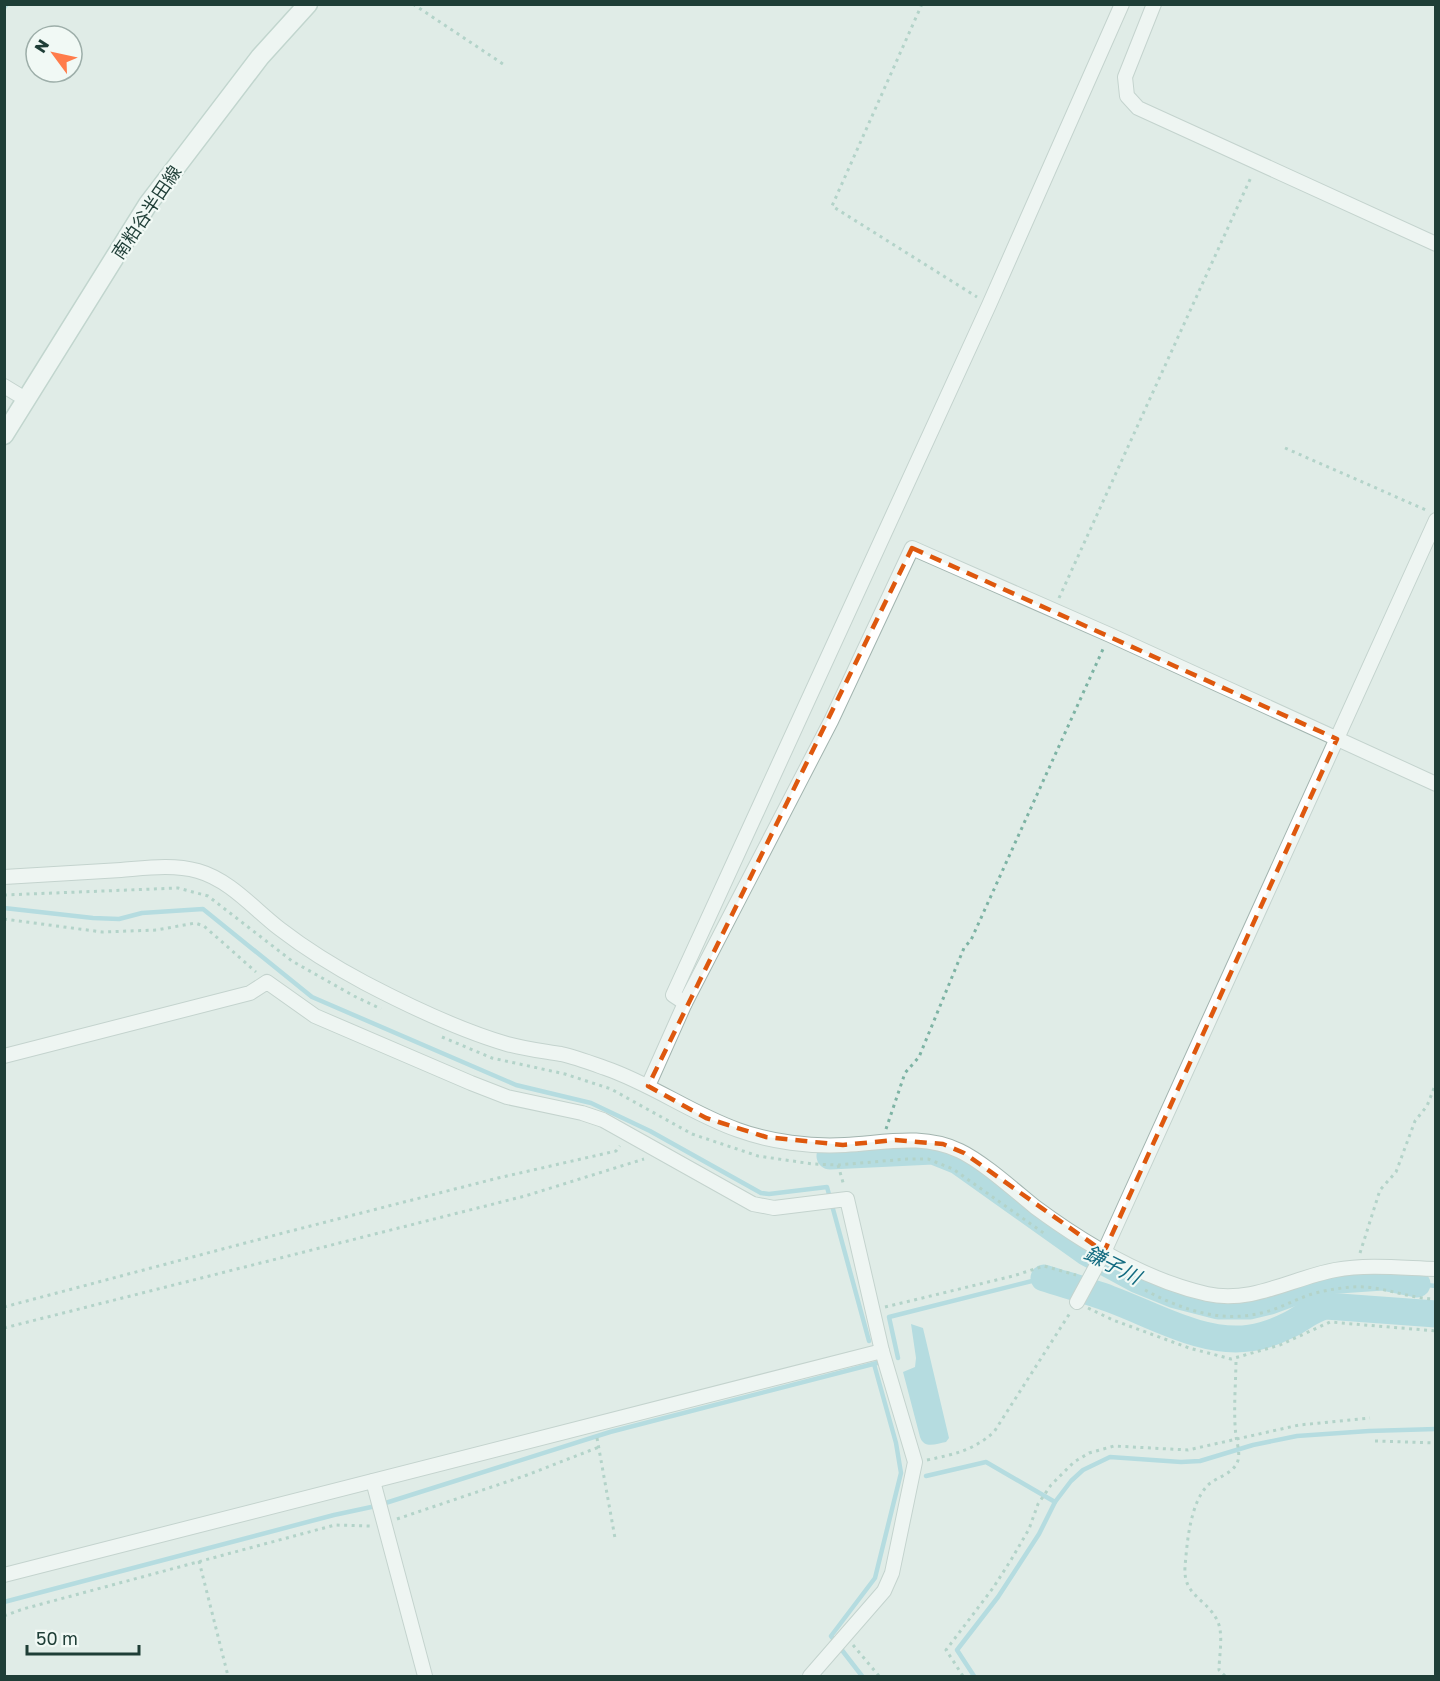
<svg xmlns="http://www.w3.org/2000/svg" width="1440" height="1681" font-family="'Golos Text','Noto Sans JP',sans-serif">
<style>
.water{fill:#82c8d7}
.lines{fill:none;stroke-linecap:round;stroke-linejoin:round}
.stream{stroke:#82c8d7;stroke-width:4.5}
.river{stroke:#82c8d7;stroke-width:27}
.street-casing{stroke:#a2b4af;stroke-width:16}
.secondary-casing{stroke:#9db9b0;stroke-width:21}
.path{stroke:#7db3a4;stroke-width:3;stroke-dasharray:3 4.5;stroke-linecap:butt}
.street{stroke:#fff;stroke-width:14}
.secondary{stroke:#fff;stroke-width:18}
.marked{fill:none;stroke:#de580e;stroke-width:4.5;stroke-dasharray:12 8;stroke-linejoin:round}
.labels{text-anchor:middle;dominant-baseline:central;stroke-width:4.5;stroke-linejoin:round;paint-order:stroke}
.street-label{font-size:18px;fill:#1f3e37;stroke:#f1f9f5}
.water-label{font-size:20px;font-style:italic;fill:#136b80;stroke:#f1f9f5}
</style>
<rect width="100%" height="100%" fill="#e0ece7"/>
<!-- water -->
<path class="water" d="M911 1324 923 1328 949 1438 946 1442C936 1444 924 1449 920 1437L903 1372 915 1367 916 1358Z"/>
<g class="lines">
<!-- stream -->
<g class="stream">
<polyline points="4,8 7,4"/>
<polyline points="4,908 93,918 119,919 142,913 203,909 312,997 516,1085 591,1103 650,1131 761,1193 769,1194 827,1187 869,1341"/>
<polyline points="1417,1284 1436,1286"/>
<polyline points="898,1358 889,1317 1044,1278"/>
<polyline points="926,1476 986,1462 1055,1502 1071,1481 1083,1470 1110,1457 1181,1462 1200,1461 1253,1445 1297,1436 1369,1431 1436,1429"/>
<polyline points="4,1602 334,1515 376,1506 610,1432 881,1362"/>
<polyline points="862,1676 831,1636 875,1578 901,1473 896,1443 874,1364"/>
<polyline points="974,1676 957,1650 998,1597 1039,1534 1055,1502"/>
</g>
<!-- river -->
<g class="river">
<polyline points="830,1156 933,1151 958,1161 1086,1252 1138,1280 1175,1295 1218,1306 1249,1306 1270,1301 1324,1281 1383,1277 1417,1284"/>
<path d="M1044 1278C1066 1285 1089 1291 1110 1299 1154 1315 1203 1345 1250 1338 1264 1336 1277 1331 1289 1325 1303 1318 1310 1310 1326 1306L1436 1314"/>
</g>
<defs>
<g id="street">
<polyline points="1154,4 1125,77 1127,96 1138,108 1436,244"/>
<polyline points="4,386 27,400"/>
<path d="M4 877C43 875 82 872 121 870 146 868 173 864 198 871 230 880 254 909 280 929 306 949 335 967 365 983 409 1006 459 1030 507 1044 525 1049 543 1051 561 1054 575 1057 591 1063 605 1068 652 1084 692 1114 738 1130 771 1142 811 1147 845 1145 884 1143 923 1133 960 1151 983 1162 1014 1190 1035 1207 1085 1244 1145 1280 1207 1294 1252 1304 1292 1278 1335 1270 1368 1264 1402 1268 1436 1269"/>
<polyline points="685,1003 673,995 989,305 1122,4"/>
<polyline points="4,1056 250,993 267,982 315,1016 471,1083 507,1097 582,1113 603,1120 753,1204 774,1208 847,1199 882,1351 915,1462 892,1573 884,1591 810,1676"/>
<polyline points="648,1086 685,1003 831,721 912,548 1110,635 1436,784"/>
<polyline points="1077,1302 1104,1252 1436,520"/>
<polyline points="373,1481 425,1676"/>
<polyline points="4,1575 882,1351"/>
</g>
<polyline id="secondary" points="4,435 148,204 260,57 308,4"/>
</defs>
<!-- street casing -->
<use href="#street" class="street-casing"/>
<!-- secondary casing -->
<use href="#secondary" class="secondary-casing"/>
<!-- path -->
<g class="path">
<polyline points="413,4 503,64"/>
<polyline points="922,4 832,206 977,297"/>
<polyline points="1285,448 1426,510"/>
<polyline points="1059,598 1252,175"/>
<polyline points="4,895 178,888 208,896 292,961 354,996 381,1009"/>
<polyline points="4,919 102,932 157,930 195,923 204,926 256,972"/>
<polyline points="442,1037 492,1058 565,1074 611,1089 692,1134 758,1156 813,1164 838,1165 907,1159 928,1159 953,1169 1045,1234"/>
<polyline points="886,1129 905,1073 919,1057 964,948 971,940 1104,647"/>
<polyline points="838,1165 844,1186"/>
<polyline points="1360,1253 1380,1190 1396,1172 1415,1121 1427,1106 1436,1083"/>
<path d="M1145 1290C1182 1310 1223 1324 1265 1312 1281 1308 1296 1299 1312 1294 1326 1290 1339 1288 1353 1287 1382 1285 1408 1299 1436 1299"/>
<polyline points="4,1307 283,1233 498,1178 616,1151 620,1146"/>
<polyline points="885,1307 1013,1276 1044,1266 1076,1275"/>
<polyline points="1088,1308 1113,1320 1189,1348 1231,1359 1280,1345 1330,1322 1436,1331"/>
<polyline points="4,1328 525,1196 644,1159"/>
<polyline points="597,1438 615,1538"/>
<polyline points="1375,1441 1436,1443"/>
<path d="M927 1460C955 1454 972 1451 994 1432L1070 1313"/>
<polyline points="397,1519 527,1475 599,1447"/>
<polyline points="199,1561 228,1676"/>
<polyline points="4,1616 23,1609 335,1525 371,1526"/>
<polyline points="853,1645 879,1676"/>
<polyline points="963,1676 946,1650 993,1588 1011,1560 1029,1529 1038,1504 1051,1485 1074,1462 1089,1453 1114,1446 1188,1450 1299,1425 1370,1418"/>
<path d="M1225 1676 1219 1670C1219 1656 1224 1633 1217 1620 1207 1599 1183 1596 1185 1567 1187 1543 1190 1503 1208 1485 1217 1477 1232 1474 1237 1463 1241 1455 1237 1444 1236 1436 1233 1411 1236 1383 1236 1358"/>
</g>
<!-- street -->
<use href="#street" class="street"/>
<!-- secondary -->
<use href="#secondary" class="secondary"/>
</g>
<!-- marked area -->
<path d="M0 0H1440V1681H0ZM912 548 1337 739 1104 1252 964 1153 943 1144 895 1140 843 1145 766 1137 706 1118 648 1086Z" fill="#e0ece7" fill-opacity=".55" fill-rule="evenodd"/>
<path class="marked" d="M912 548 1337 739 1104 1252 964 1153 943 1144 895 1140 843 1145 766 1137 706 1118 648 1086Z"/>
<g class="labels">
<!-- street labels -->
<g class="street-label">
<text transform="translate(146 212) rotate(-56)">南粕谷半田線</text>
</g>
<!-- water labels -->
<g class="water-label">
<text transform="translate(1113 1264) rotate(27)">鎌子川</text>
</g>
</g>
<!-- border -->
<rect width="1440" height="1681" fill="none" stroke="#1f3e37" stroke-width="12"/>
<!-- north arrow -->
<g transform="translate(54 54) rotate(303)"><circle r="28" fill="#f1f9f5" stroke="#9daea9" stroke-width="1.5"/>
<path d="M0-4.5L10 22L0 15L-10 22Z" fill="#ff7c4b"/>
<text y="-9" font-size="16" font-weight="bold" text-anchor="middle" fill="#1f3e37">N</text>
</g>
<!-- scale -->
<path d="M27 1645v9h112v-9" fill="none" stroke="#1f3e37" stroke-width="3"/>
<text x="36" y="1645" font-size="18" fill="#1f3e37" stroke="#f1f9f5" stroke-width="4.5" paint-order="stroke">50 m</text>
</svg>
